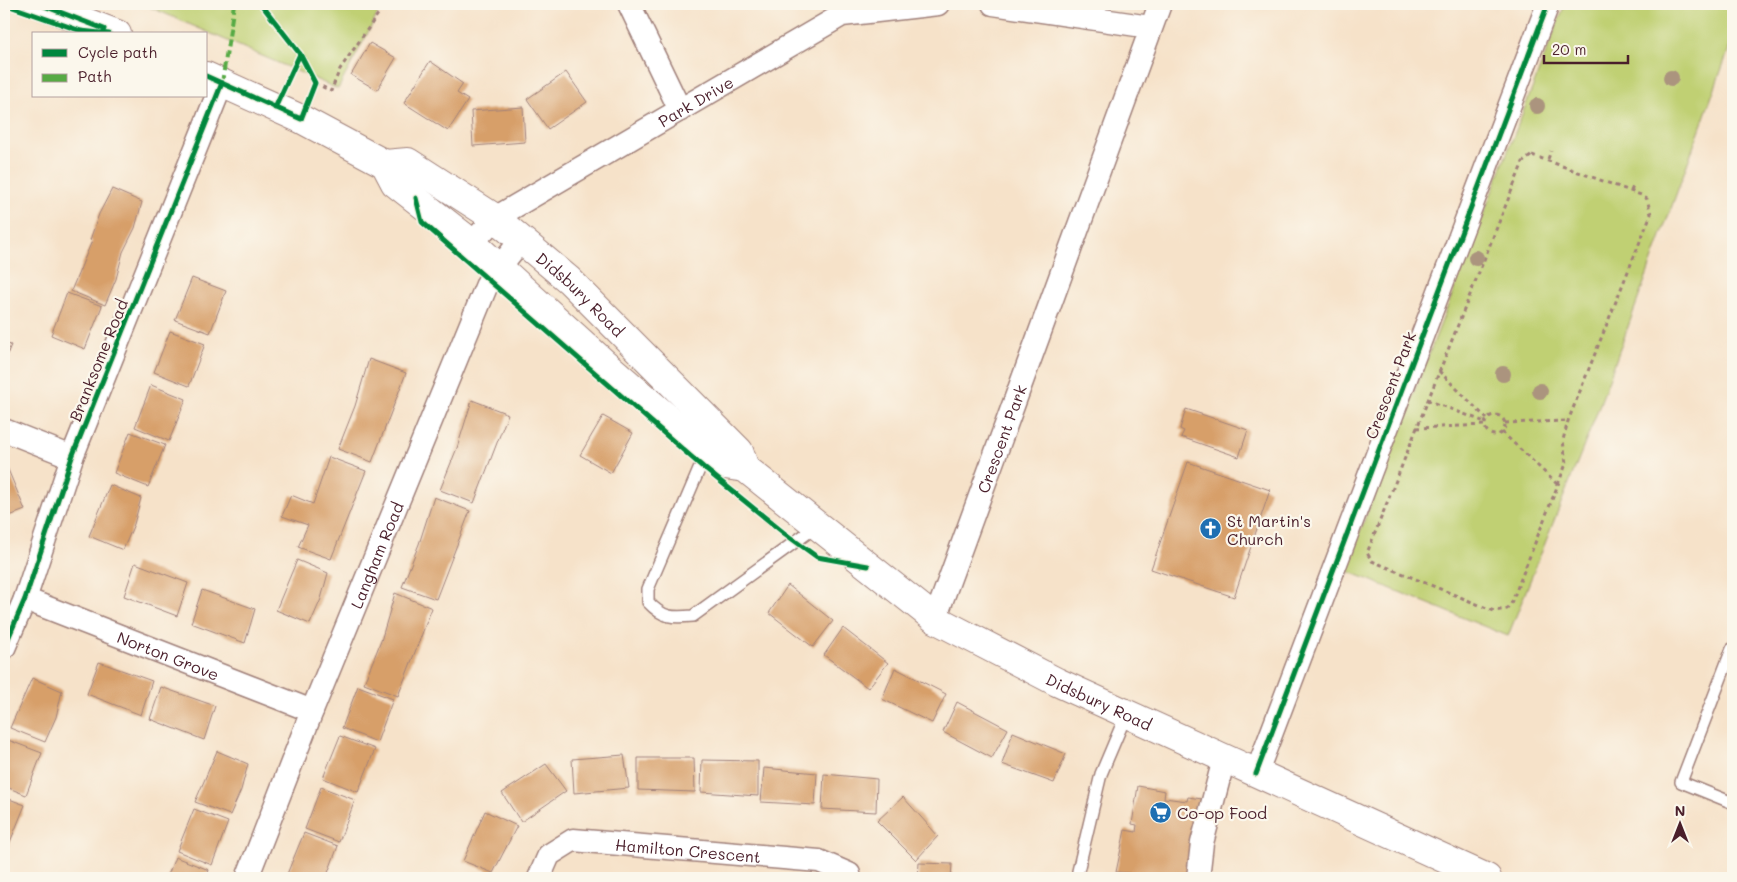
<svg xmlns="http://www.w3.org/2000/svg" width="1737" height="882" font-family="Mali,sans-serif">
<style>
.green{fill:#c0d073;stroke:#85784f}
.building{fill:#d79f69}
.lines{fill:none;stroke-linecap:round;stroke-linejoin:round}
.service-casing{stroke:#a0807a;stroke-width:14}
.minor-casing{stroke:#a0807a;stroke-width:25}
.primary-casing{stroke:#a0807a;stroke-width:30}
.path{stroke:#a0807a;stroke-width:3;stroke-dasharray:4 4;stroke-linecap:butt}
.service{stroke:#fff;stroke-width:11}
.minor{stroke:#fff;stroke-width:22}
.primary{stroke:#fff;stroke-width:28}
.quiet{stroke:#57aa44;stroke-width:4;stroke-dasharray:8 4;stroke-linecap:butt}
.cycleway-casing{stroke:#fbf7ec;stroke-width:8}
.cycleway{stroke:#00873e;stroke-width:5}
.tree{fill:#ab947e}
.labels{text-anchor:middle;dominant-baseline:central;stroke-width:4.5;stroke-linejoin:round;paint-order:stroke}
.street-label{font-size:16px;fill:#4a1f2b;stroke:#fbf7ec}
.poi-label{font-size:16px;fill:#4a1f2b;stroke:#fbf7ec;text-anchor:start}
</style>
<rect width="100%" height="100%" fill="#fbf7ec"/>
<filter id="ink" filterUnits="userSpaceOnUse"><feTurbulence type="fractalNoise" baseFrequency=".02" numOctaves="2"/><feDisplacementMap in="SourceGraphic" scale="10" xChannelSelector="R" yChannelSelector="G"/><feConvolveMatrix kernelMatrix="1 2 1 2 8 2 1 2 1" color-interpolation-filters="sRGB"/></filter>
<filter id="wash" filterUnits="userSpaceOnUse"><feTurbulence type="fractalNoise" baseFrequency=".0096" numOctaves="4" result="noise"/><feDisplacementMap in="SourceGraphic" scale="20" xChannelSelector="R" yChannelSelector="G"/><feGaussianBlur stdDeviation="1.12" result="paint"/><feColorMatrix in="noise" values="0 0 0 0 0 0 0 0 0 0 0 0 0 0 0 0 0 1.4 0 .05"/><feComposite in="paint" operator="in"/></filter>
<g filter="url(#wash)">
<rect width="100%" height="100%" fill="#f6e2c9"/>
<!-- green -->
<g class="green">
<polygon points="143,4 383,4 338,89"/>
<polygon points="1565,4 1733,4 1733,38 1593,423 1508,636 1345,570"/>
</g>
<g id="blocks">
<!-- building -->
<g class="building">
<polygon points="370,43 396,58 377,90 351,75"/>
<polygon points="430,61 463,84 457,93 468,100 448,131 404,103"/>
<polygon points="566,72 587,102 548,129 527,99"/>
<polygon points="523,107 525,142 473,146 471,111"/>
<polygon points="112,189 142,202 135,228 123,252 116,279 105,305 71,291 92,241 90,240 99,214"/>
<polygon points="192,278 226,291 210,333 175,320"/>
<polygon points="67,293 102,306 85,349 51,335"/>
<polygon points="170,331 205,344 189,386 154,372"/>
<polygon points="4,343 11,345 4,362"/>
<polygon points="369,359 406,373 372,462 338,449 355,406"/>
<polygon points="151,385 186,399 169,441 135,427"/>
<polygon points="472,400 508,414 474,503 440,490 457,448"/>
<polygon points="1186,409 1248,430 1239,457 1181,437 1184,431 1180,429"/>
<polygon points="603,416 633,433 611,473 580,455"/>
<polygon points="130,432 165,445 148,487 114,473"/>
<polygon points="329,457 366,471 331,559 298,547 308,525 282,516 291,495 313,504"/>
<polygon points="4,460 25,510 4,518"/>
<polygon points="1188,462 1270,490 1234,597 1151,569"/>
<polygon points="110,485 141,498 134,524 123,550 89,536"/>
<polygon points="434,497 470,511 436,599 402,587 419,544"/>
<polygon points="297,560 328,573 321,599 310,624 276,610"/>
<polygon points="135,563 188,583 177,616 124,596"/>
<polygon points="788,585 833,621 813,647 769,613"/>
<polygon points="202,590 255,609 245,643 191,623"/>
<polygon points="395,593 432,608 398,696 364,683 381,641"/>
<polygon points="843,628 888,663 868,688 824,655"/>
<polygon points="99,662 152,681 141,715 87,694"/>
<polygon points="895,668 946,694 932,723 882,699"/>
<polygon points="32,678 62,691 56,717 45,742 10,728"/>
<polygon points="358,686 393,699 377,742 342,728"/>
<polygon points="161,687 215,706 204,740 150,719"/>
<polygon points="957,702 1008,729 992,758 943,732"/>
<polygon points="1013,732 1066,754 1054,783 1002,764"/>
<polygon points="340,736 375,749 358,792 323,778"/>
<polygon points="8,740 42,753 26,795 4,786 4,751"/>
<polygon points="217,751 248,764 241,790 230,815 195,802"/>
<polygon points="624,755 629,788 574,793 572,759"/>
<polygon points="638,758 694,758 695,792 638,790"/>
<polygon points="702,760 758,761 758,796 701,792"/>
<polygon points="546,764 566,791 521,822 502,793"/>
<polygon points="764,768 817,773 815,805 761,802"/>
<polygon points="824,774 877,779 876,812 822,809"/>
<polygon points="1138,786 1165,791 1164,798 1187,801 1188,797 1209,800 1195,878 1128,878 1129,873 1116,872 1125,830 1136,832 1137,825 1132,824"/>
<polygon points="321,787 355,800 339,842 305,829"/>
<polygon points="4,797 25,805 8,847 4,846"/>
<polygon points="903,797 938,836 916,860 877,821"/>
<polygon points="194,809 228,822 212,865 177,851"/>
<polygon points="485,811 517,826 493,873 463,861"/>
<polygon points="304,833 338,846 326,878 297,878 287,874"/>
<polygon points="175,857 209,870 206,878 167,878"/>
<polygon points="919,863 952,864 951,878 918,878"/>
</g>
</g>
</g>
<g filter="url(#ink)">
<use href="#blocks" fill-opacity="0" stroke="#a0807a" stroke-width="1"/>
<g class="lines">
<defs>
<g id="service">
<path d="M709 454 701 465 648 589V602C663 618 672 618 693 616L817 526"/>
<polyline points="1732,649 1681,782 1733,803"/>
<polyline points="1078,871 1101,774 1126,715"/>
</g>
<g id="minor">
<polyline points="629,4 680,110"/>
<polyline points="993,4 1150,27"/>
<path id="s1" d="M472 243 495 218 842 15 938 4"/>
<polyline points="4,430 72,457"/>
<path id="s2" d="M25 599 312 711"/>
<path id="s3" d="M935 619 1160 4"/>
<polyline points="4,648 25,599 72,457 222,83"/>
<polyline points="1256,774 1548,4"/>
<path id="s4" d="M247 878 312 711 488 282 521 240"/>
<path id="s5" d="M539 878 549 855 573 840 819 861 849 874 850 878"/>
<polyline points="1198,878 1202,843 1224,759"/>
</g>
<g id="primary">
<polyline points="39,4 117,34"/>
<path id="s6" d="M206 76 301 119 385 164 395 183 472 243 602 361 709 454 725 465 745 468 935 619 1057 682 1487 878"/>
<path id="s7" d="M385 164 408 162 495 218 569 280 739 451 745 468"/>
</g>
</defs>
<!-- service casing -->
<use href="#service" class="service-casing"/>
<!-- minor casing -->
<use href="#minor" class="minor-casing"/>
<!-- primary casing -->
<use href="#primary" class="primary-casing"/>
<!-- path -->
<g class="path">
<polyline points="315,83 331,91 340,69 385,4"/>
<polygon points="1532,155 1641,195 1647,199 1651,214 1568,421 1563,440 1566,464 1511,604 1507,609 1494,611 1372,561 1367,553 1523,162"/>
<polyline points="1548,159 1551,151"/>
<polyline points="1631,191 1634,184"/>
<polyline points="1439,371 1487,419"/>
<polyline points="1427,400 1485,422"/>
<circle cx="1495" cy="425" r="10"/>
<polyline points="1505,423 1568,421"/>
<polyline points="1416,428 1485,425"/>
<polyline points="1502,432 1558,485"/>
</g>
<!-- service -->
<use href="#service" class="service"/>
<!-- minor -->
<use href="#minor" class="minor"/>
<!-- primary -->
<use href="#primary" class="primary"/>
<!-- quiet -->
<polyline class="quiet" points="222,83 234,4"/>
<defs>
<g id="cycleway">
<polyline points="4,4 81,31 109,34"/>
<polyline points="39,4 104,29"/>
<polyline points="261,4 300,54 275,108"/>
<polyline points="206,76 301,119 315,83 300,54"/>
<polyline points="416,198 422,222 704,468 784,533 817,557 868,566"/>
<polyline points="4,648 25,599 72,457 222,83"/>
<polyline points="1256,774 1548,4"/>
</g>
</defs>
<!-- cycleway casing -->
<use href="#cycleway" class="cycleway-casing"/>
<!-- cycleway -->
<use href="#cycleway" class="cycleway"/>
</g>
<!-- trees -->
<g class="tree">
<circle cx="1671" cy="78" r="8"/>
<circle cx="1537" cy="106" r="8"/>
<circle cx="1476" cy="258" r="8"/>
<circle cx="1503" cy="374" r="8"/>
<circle cx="1540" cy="391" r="8"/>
</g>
</g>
<!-- icons -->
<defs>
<symbol id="church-disc" viewBox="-11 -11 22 22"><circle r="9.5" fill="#1f6fb2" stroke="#fbf7ec"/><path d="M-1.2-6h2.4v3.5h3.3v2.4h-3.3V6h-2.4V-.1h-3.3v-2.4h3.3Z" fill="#fff"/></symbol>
<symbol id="supermarket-disc" viewBox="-11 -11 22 22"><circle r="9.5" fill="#1f6fb2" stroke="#fbf7ec"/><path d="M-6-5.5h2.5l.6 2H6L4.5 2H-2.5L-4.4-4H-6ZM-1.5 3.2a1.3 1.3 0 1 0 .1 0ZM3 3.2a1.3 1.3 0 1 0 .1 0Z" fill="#fff"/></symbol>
</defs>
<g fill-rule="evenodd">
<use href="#church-disc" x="1198" y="516" width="25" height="25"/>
<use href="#supermarket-disc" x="1148" y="800" width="25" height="25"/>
</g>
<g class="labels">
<!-- street labels -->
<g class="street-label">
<text stroke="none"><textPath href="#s1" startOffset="266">Park Drive</textPath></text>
<text stroke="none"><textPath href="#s7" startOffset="241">Didsbury Road</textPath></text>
<text transform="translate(98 360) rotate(-68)">Branksome Road</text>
<text transform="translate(1390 385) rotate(-69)">Crescent Park</text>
<text stroke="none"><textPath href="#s3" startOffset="192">Crescent Park</textPath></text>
<text stroke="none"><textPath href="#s4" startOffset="348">Langham Road</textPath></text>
<text stroke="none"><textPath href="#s2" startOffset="154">Norton Grove</textPath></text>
<text stroke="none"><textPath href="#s6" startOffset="1102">Didsbury Road</textPath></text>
<text stroke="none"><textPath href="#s5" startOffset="169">Hamilton Crescent</textPath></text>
</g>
<!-- poi labels -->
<g class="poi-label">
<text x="1227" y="520">St Martin's<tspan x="1227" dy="18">Church</tspan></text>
<text x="1177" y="812">Co-op Food</text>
</g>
</g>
<!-- margin -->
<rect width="1737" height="882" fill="none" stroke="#fbf7ec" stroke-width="20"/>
<!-- legend -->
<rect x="32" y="32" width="175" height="65" fill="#fbf7ec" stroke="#b4a19f"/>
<rect x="42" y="49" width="25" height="8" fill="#00873e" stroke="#b4a19f"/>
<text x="78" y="58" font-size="15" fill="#4a1f2b">Cycle path</text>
<rect x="42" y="74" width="25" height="8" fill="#57aa44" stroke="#b4a19f"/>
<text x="78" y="82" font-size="15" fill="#4a1f2b">Path</text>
<!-- north arrow -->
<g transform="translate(1680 824)" stroke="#fbf7ec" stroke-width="4" paint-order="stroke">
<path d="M0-4L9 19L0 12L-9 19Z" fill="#4a1f2b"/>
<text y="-8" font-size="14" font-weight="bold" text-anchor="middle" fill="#4a1f2b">N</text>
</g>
<!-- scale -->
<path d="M1544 55v8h84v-8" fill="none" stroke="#4a1f2b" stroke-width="2.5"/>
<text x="1552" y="55" font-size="15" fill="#4a1f2b" stroke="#fbf7ec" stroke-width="4" paint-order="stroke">20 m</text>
</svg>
